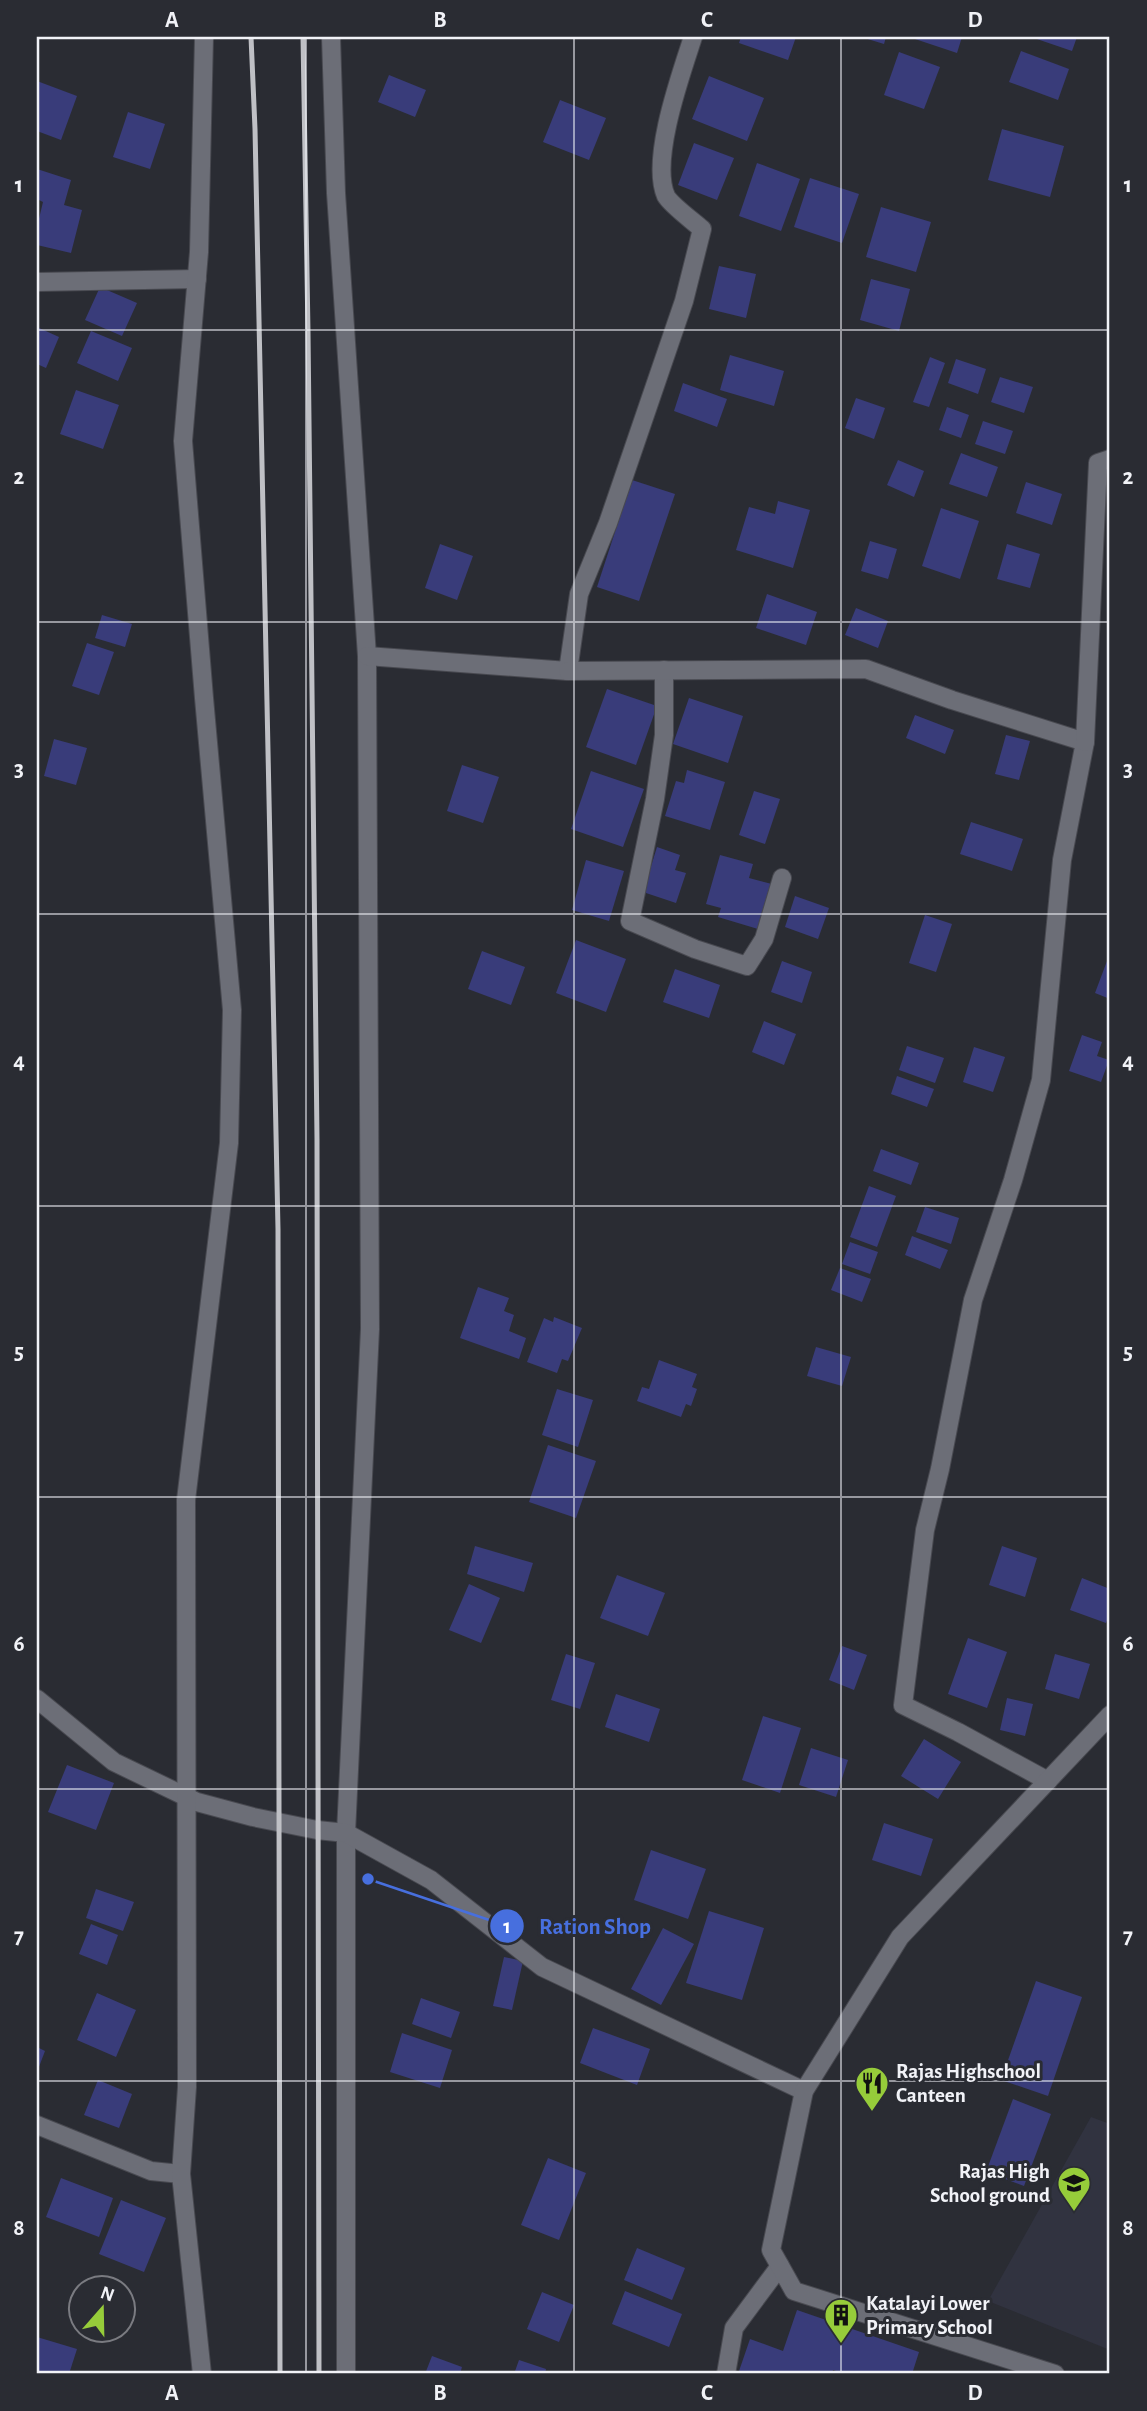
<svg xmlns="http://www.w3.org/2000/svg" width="1147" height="2411" font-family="'Alegreya Sans',sans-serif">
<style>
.built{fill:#313340}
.building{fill:#393c7a}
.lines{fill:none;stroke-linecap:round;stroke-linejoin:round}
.street-casing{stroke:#484950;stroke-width:20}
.street{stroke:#6c6e77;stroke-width:18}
.rail{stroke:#bfc0c5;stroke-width:5}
.grid{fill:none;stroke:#f1f2f7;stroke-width:2;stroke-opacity:0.55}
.labels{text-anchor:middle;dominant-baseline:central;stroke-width:6;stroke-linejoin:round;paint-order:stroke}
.poi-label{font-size:21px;font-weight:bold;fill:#f1f2f7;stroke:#2a2c33;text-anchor:start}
.leader{fill:none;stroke:#476fde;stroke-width:2.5}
.callout-dot{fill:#476fde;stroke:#2a2c33;stroke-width:2.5}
.mark-label{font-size:21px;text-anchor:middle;font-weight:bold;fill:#fff}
.callout-label{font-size:23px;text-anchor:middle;font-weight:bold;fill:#476fde;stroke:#2a2c33;stroke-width:6;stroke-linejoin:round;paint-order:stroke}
.neatline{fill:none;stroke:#f1f2f7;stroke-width:2.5}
.grid-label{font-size:23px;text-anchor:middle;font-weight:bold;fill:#f1f2f7}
</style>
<rect width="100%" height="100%" fill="#2a2c33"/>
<!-- built -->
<polygon class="built" points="1091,2117 1110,2124 1110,2350 988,2301"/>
<!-- building -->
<g class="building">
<polygon points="741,37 796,37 788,60 739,43"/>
<polygon points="861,37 886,37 884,44"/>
<polygon points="909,37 962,37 957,53"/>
<polygon points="1031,37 1077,37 1072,51"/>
<polygon points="1021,51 1069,69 1058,100 1009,82"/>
<polygon points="899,52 940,67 924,109 884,95"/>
<polygon points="389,75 426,90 415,117 378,102"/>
<polygon points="709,76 764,98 747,141 692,119"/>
<polygon points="37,81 77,96 61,140 37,131"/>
<polygon points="560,100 606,118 589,160 543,142"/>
<polygon points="128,112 165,124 150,169 113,157"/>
<polygon points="1002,129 1064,146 1050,197 988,180"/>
<polygon points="694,143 734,158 717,200 678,185"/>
<polygon points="757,163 800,179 781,231 739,216"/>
<polygon points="37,169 71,180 64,205 82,210 71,253 37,245 37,227 43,202 37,199"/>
<polygon points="810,178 859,194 842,243 794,227"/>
<polygon points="881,207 931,222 916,272 866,257"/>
<polygon points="719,266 756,274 746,318 709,309"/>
<polygon points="871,279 910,289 899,331 860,320"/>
<polygon points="100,287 137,303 122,336 85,320"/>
<polygon points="37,327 59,337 46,368 37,364"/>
<polygon points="91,331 132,348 118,381 77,363"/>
<polygon points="730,355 784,371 774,406 720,390"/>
<polygon points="930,357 945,363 929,407 913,402"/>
<polygon points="956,359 986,369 978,394 948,383"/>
<polygon points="1000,377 1033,387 1024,413 991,402"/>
<polygon points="683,383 727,399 717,427 674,411"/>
<polygon points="76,390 119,405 103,449 60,434"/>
<polygon points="856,398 885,408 874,439 845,428"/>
<polygon points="947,407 969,415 961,438 939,430"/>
<polygon points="983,421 1013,431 1005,454 975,444"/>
<polygon points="961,453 998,467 987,497 949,484"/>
<polygon points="898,460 924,471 914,497 887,485"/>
<polygon points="632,480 675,494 639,601 597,587"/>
<polygon points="1026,482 1062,494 1052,525 1016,513"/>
<polygon points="778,501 810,510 793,568 736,550 749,507 775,514"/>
<polygon points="941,508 979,521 960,579 922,566"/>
<polygon points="870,541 897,549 888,579 861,571"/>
<polygon points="440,544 473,556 457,600 425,588"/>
<polygon points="1007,544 1040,554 1030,588 997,579"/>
<polygon points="767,594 817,612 806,645 756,628"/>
<polygon points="856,608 888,621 878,648 845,635"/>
<polygon points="102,615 132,624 125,647 95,638"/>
<polygon points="87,643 114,652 99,695 72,686"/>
<polygon points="607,689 657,706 636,765 586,747"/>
<polygon points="689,698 743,716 728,763 673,744"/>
<polygon points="915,715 954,730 945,754 906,738"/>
<polygon points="1006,735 1030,741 1019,780 995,774"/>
<polygon points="54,739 87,748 76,785 44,776"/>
<polygon points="462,765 499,777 483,823 447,811"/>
<polygon points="687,770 725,782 710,830 665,816 676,781 684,783"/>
<polygon points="591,771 644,789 623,847 571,829"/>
<polygon points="754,791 780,799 765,844 739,835"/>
<polygon points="971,822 1023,839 1012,871 960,854"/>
<polygon points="657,847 680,855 675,870 686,873 676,903 643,892"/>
<polygon points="720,855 753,864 749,878 772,884 758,929 718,917 721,908 706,904"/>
<polygon points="586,860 624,871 609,921 572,910"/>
<polygon points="795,896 829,908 818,939 785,927"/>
<polygon points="925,915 952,924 936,972 909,963"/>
<polygon points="576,940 626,959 606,1012 556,993"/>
<polygon points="482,951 525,967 511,1005 468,989"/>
<polygon points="1110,953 1110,999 1095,993"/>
<polygon points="782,961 812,972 802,1003 771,992"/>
<polygon points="675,969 720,985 709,1018 663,1002"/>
<polygon points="764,1021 796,1034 784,1065 752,1052"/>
<polygon points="1082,1035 1102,1042 1097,1056 1109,1060 1101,1082 1069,1071"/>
<polygon points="907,1046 944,1058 935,1083 899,1070"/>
<polygon points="974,1047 1005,1057 993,1092 963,1082"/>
<polygon points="897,1076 934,1089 927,1107 891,1094"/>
<polygon points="881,1149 919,1163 911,1185 873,1171"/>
<polygon points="869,1186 896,1196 877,1247 850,1237"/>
<polygon points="925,1207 959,1218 951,1244 916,1232"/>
<polygon points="912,1236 948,1250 940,1269 905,1255"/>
<polygon points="850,1242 878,1252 870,1274 842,1264"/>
<polygon points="840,1268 871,1279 862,1302 831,1290"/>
<polygon points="478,1287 509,1298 504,1311 514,1315 509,1331 526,1338 519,1359 460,1338"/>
<polygon points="554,1317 582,1328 568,1361 562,1359 557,1373 527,1362 544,1318 553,1322"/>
<polygon points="816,1347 851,1357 842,1386 807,1376"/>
<polygon points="659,1360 697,1374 692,1387 697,1389 691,1406 686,1404 681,1417 637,1401 642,1387 649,1389"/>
<polygon points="557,1389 593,1400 578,1447 542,1435"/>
<polygon points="548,1445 596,1461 576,1518 529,1502"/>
<polygon points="475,1546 533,1563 524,1592 467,1574"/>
<polygon points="1002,1546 1037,1558 1025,1597 989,1585"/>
<polygon points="617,1575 665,1593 648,1636 600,1618"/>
<polygon points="1082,1578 1110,1589 1110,1612 1106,1623 1070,1610"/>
<polygon points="469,1584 500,1598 481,1643 449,1630"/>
<polygon points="968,1638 1007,1652 987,1708 948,1694"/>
<polygon points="842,1646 867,1655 854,1690 829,1680"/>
<polygon points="566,1654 595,1663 580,1709 551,1700"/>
<polygon points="1055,1654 1090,1664 1079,1699 1045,1689"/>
<polygon points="616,1694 660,1709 649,1742 605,1727"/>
<polygon points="1007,1698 1033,1704 1025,1736 1000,1730"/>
<polygon points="763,1716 801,1728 780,1793 742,1780"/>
<polygon points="924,1739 961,1762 938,1799 901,1776"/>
<polygon points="811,1748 848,1760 836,1797 799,1785"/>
<polygon points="67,1765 114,1783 96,1830 48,1812"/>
<polygon points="884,1823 933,1839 921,1876 872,1860"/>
<polygon points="651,1850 706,1869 688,1919 634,1900"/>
<polygon points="96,1889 134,1902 123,1931 86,1918"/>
<polygon points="709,1911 764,1928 742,2000 686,1983"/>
<polygon points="91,1924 118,1935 107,1965 79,1954"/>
<polygon points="663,1928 694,1944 661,2005 631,1989"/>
<polygon points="504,1957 523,1961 512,2010 493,2006"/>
<polygon points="1036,1981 1082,1997 1048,2096 1001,2080"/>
<polygon points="97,1993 136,2010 116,2057 77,2040"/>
<polygon points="421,1998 460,2012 451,2038 412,2024"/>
<polygon points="593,2028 650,2049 637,2085 580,2063"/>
<polygon points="402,2033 452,2050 440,2088 390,2072"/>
<polygon points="37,2047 45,2051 37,2072"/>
<polygon points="98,2080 132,2094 119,2128 84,2115"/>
<polygon points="1013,2099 1051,2114 1024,2186 986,2172"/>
<polygon points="548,2158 586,2173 559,2240 521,2225"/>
<polygon points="61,2178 113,2198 99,2237 46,2217"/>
<polygon points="121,2200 166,2218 144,2272 99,2254"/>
<polygon points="637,2248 685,2268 672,2300 624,2280"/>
<polygon points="625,2291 682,2314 669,2347 612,2324"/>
<polygon points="542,2292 574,2305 559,2342 527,2329"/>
<polygon points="797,2310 919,2352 912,2374 845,2374 833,2370 832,2374 738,2374 750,2339 783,2351"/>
<polygon points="37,2337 77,2349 69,2374 37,2374"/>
<polygon points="432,2356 462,2367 460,2374 425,2374"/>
<polygon points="519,2360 546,2369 545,2374 514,2374"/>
</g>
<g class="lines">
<defs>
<g id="street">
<polyline points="331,37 336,193 367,656 370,1329 346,1833 346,2374"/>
<polyline points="37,282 197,279"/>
<path d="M367 656 568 671 579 594 608 523 684 301 702 229C693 221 671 205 666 196 650 160 681 74 693 37"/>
<polyline points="664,670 664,735 655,799 630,921 695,949 747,966 764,939 782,878"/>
<polyline points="568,671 866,669 952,700 1085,742 1062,860 1041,1080 1013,1180 973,1300 940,1469 925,1530 903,1705 958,1732 1048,1781"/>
<polyline points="1085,742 1098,463 1110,459"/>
<polyline points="37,1699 114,1762 197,1802 253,1817 317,1830 346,1833 431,1880 542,1967 804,2091"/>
<polyline points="37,2125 151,2171 181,2174"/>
<polyline points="202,2374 181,2174 187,2087 186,1500 229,1143 232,1010 204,698 183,441 199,252 204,37"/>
<polyline points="726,2374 734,2328 780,2266"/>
<polyline points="1055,2374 794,2291 771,2250 804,2091 900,1937 1110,1715"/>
</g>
</defs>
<!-- street casing -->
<use href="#street" class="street-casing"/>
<!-- street -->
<use href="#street" class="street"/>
<!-- rail -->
<g class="rail">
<polyline points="251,37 255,129 278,1229 280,2374"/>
<polyline points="303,37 308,332 317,1139 319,2374"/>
</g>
</g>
<!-- grid -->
<path class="grid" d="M306 37V2374M574 37V2374M841 37V2374M37 330H1110M37 622H1110M37 914H1110M37 1206H1110M37 1497H1110M37 1789H1110M37 2081H1110"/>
<!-- icons -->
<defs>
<symbol id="restaurant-pin" viewBox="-11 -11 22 30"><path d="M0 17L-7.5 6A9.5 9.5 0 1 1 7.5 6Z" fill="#96cc3a" stroke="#2a2c33"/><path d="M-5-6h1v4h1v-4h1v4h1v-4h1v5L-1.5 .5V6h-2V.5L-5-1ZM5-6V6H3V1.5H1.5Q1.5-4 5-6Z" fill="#111"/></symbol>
<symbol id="school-pin" viewBox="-11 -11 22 30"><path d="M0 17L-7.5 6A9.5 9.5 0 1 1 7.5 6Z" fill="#96cc3a" stroke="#2a2c33"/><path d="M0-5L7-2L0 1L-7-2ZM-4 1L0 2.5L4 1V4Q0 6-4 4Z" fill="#111"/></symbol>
<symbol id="building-pin" viewBox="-11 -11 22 30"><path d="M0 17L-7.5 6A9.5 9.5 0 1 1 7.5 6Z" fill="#96cc3a" stroke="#2a2c33"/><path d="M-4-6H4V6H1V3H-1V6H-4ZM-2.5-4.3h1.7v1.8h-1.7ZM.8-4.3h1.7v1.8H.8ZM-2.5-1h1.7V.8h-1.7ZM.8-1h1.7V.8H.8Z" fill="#111"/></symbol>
</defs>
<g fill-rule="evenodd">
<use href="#restaurant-pin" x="853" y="2064" width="38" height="52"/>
<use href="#school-pin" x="1055" y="2164" width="38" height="52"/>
<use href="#building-pin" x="822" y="2296" width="38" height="52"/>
</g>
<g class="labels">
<!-- poi labels -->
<g class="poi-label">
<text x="896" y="2071">Rajas Highschool<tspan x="896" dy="24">Canteen</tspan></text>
<text x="1050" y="2171" text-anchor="end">Rajas High<tspan x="1050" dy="24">School ground</tspan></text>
<text x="866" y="2303">Katalayi Lower<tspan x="866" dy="24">Primary School</tspan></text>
</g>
</g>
<!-- callouts -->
<path class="leader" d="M368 1879L507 1926"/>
<g class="callout-dot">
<circle cx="368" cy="1879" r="7"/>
<circle cx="507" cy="1926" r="18"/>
</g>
<g class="mark-label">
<text x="507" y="1933">1</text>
</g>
<g class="callout-label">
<text x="595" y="1934">Ration Shop</text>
</g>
<!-- border -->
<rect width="1147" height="2411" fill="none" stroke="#2a2c33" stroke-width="77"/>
<!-- north arrow -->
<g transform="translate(102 2309) rotate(20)"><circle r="33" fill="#2a2c33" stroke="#7a7b81" stroke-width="2"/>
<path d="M0-5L12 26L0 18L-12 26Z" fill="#96cc3a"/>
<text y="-10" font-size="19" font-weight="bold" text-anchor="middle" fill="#f1f2f7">N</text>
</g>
<rect x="38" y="38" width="1070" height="2334" class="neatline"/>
<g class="grid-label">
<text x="172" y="27">A</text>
<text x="440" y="27">B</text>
<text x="707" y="27">C</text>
<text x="975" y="27">D</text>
<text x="19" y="192">1</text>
<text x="1128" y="192">1</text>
<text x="19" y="484">2</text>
<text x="1128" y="484">2</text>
<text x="19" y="776">3</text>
<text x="1128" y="776">3</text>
<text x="19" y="1068">4</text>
<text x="1128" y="1068">4</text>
<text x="19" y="1359">5</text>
<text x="1128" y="1359">5</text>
<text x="19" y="1651">6</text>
<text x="1128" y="1651">6</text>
<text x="19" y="1943">7</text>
<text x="1128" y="1943">7</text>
<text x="19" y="2235">8</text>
<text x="1128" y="2235">8</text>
<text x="172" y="2400">A</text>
<text x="440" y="2400">B</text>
<text x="707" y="2400">C</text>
<text x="975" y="2400">D</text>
</g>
</svg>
